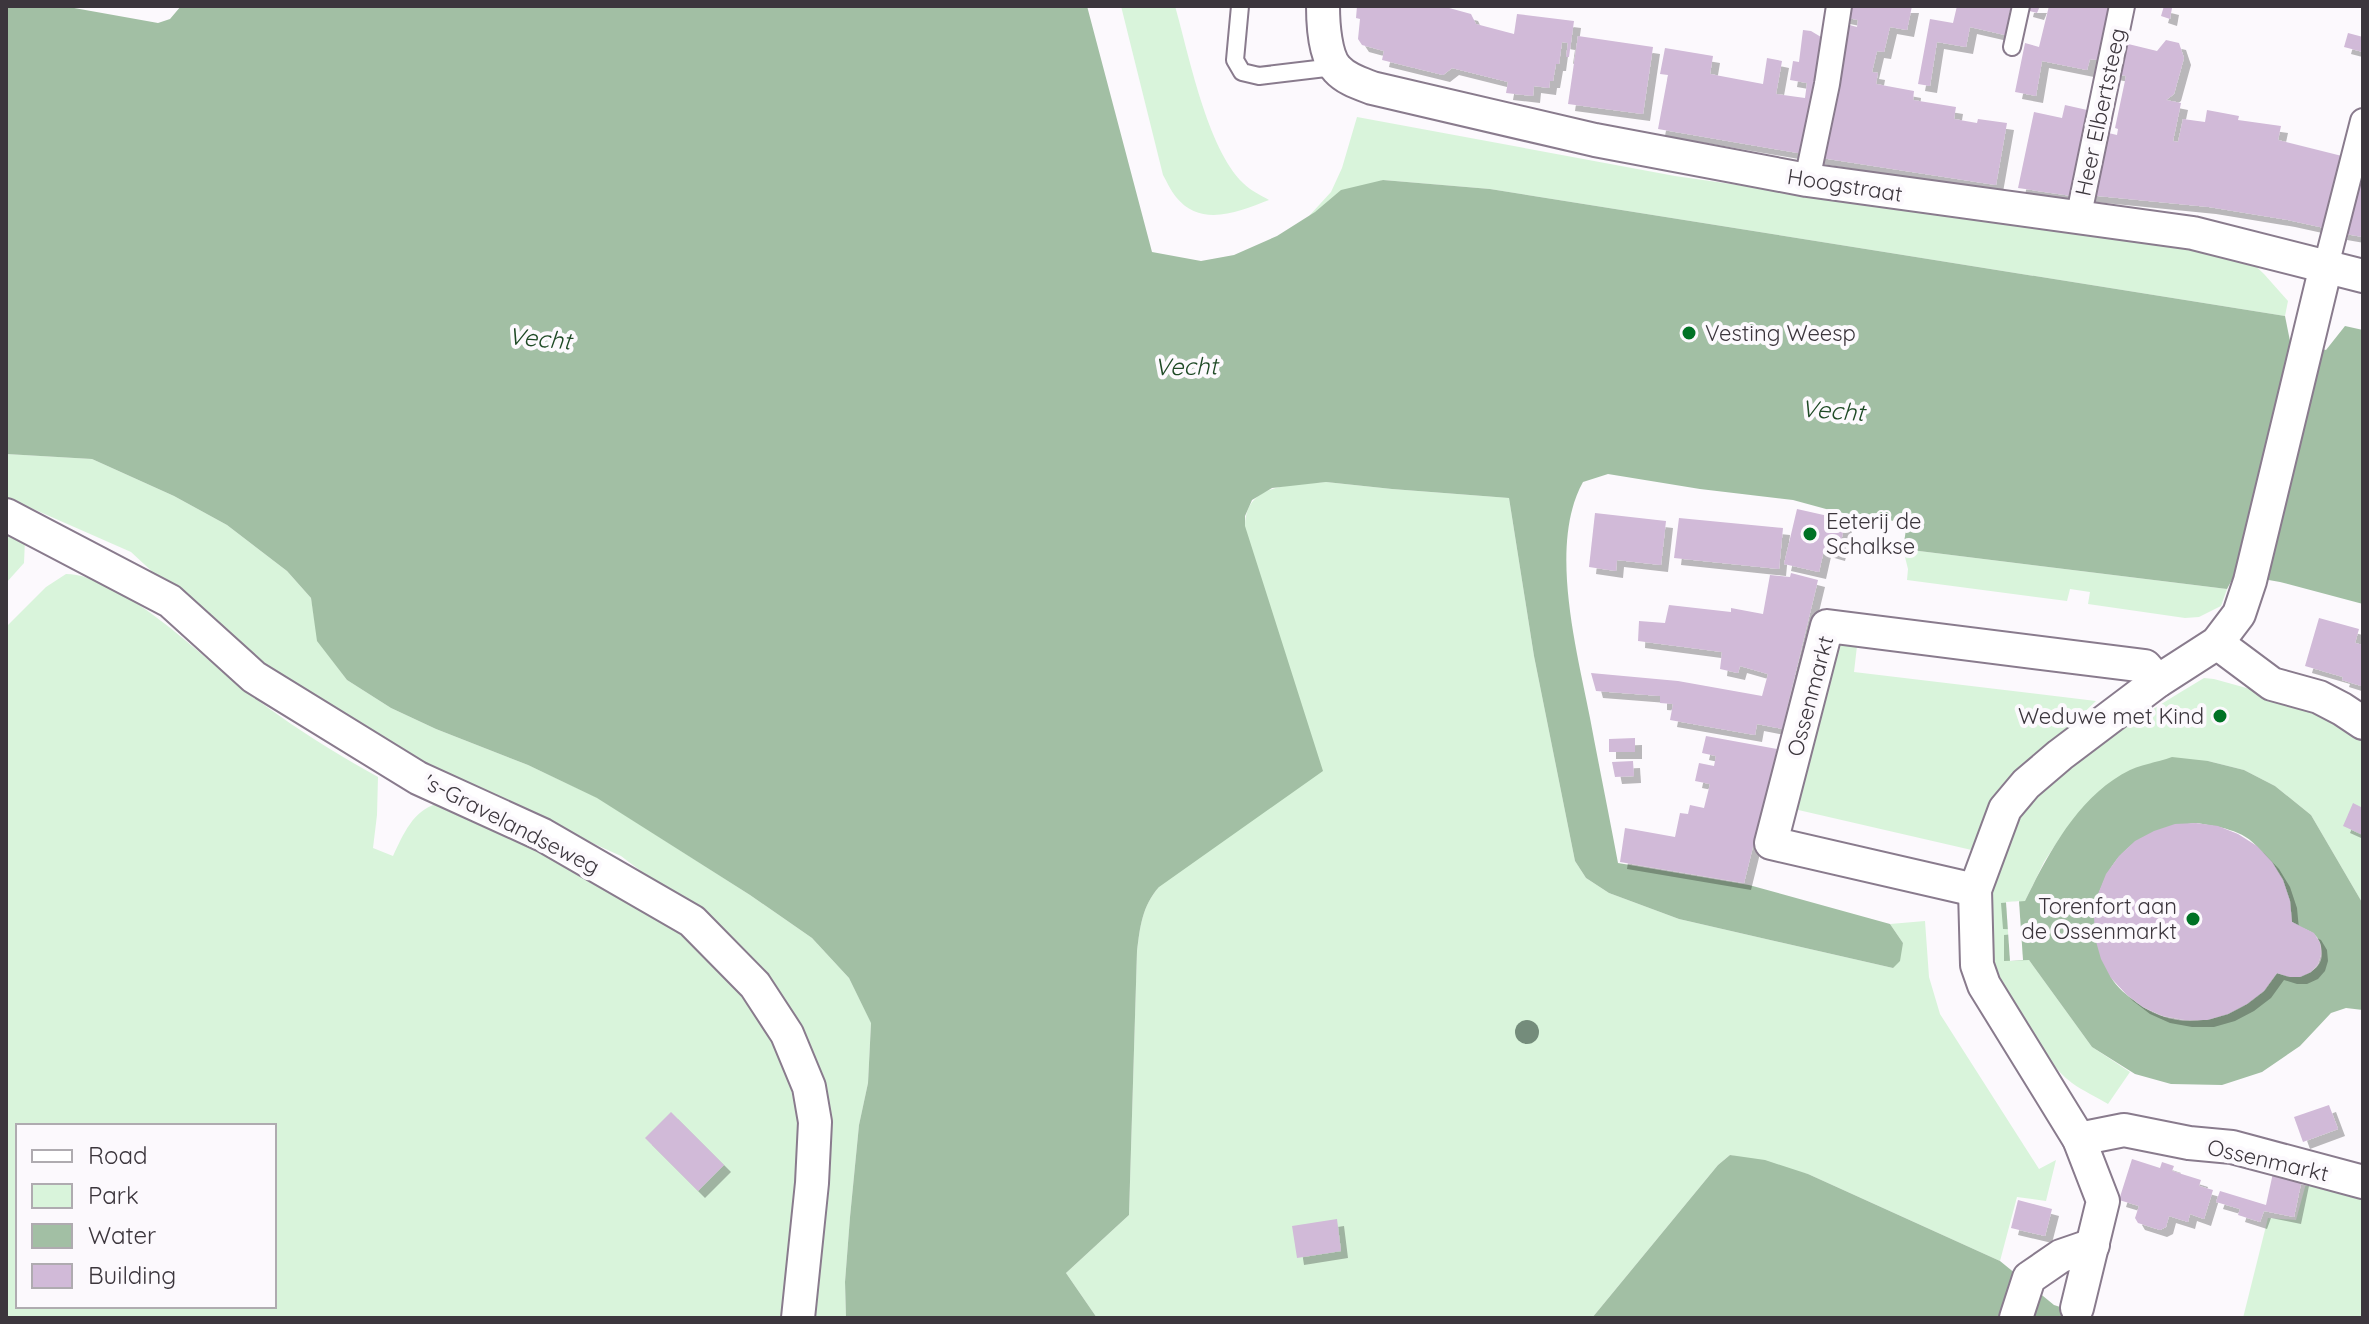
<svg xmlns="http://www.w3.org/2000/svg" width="2369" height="1324" font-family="Quicksand,sans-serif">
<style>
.green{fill:#d9f4db;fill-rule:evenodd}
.water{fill:#a2bfa4;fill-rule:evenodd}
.pier{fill:#fcf9fd}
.building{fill:#d1bad8;filter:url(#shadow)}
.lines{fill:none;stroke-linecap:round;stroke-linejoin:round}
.service-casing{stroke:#897b8d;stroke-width:20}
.pedestrian-casing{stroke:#897b8d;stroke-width:28}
.minor-casing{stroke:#897b8d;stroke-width:36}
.service{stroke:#fff;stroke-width:16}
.pedestrian{stroke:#fff;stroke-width:24}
.minor{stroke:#fff;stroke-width:32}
.tree{fill:#748c7b}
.poi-dot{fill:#007225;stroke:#fcf9fd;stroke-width:3}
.labels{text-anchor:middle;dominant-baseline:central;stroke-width:8;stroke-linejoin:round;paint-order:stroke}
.street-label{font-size:22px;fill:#3c363d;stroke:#fcf9fd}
.poi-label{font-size:22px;fill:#3c363d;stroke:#fcf9fd;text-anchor:start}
.water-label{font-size:24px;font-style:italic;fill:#1e4a25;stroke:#fcf9fd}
</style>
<defs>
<filter id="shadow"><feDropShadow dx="7" dy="7" stdDeviation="0" flood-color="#0004"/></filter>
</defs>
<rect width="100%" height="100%" fill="#fcf9fd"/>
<!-- green -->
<g class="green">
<path d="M1121 6H1175C1189 55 1207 148 1243 183 1250 190 1260 195 1269 200 1238 212 1201 228 1176 197 1171 191 1167 182 1163 175Z"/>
<polygon points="1357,117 1675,176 2246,257 2264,274 2288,301 2285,316 1490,189 1383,180 1309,216 1331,192 1342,168"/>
<polygon points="6,454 92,459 174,496 227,525 287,571 311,598 318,641 347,680 391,708 436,729 528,765 598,798 750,895 812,938 849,978 871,1022 868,1083 859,1125 850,1217 845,1282 846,1318 812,1318 829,1123 820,1069 790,1012 658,884 621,856 406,759 284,685 184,601 131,552 6,497"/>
<path d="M1326 482 1392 489 1509 498 1534 656 1575 861 1586 878 1609 893 1679 919 1893 968 1903 943 1890 924 1925 921 1929 977 1940 1014 2039 1169 2056 1160 2046 1201 2017 1197 2000 1261 1808 1174 1730 1155 1718 1165 1592 1318H1097L1066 1273 1129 1215 1137 951C1140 927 1142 906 1159 887L1245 526C1245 482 1294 485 1326 482Z"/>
<polygon points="6,531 25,540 24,563 6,583"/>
<polygon points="1903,549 2227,589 2221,606 2199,617 2185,618 2088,604 2090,592 2070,589 2067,601 1907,580 1908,569"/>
<path d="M66 574C119 574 203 657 244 690 287 723 331 751 378 777L377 815 373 848 393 856C403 835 413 810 437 804L513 835 643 906 691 941 727 974 772 1033 784 1062 798 1118 800 1154 783 1318H6V627L46 587ZM18 1126H274V1306H18Z"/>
<polygon points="1837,641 1857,646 1854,672 2096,701 2028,766 1976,851 1794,809"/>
<path d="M2204 678 2214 679 2311 706 2363 738V904L2311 815 2275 786 2244 770 2208 761 2061 836 2044 862 2025 901 2029 960 2092 1047 2130 1072 2108 1104C2097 1097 2083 1091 2072 1083 2054 1069 2042 1050 2030 1031 2019 1014 2001 986 1996 967 1981 905 1999 832 2043 786 2060 769 2081 756 2101 742 2135 720 2169 699 2204 678Z"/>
<polygon points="2307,1180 2363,1194 2363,1318 2243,1318 2268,1218 2296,1220"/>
</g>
<!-- water -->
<g class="water">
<path d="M6 6H63L158 23 170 19 181 6H1087L1152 252 1201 261 1234 255 1277 236 1315 212 1341 190 1383 180 1490 189 2285 316 2290 341 2326 350 2345 326 2363 330V604L2280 582 2235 574 2227 589 1903 549 1907 523 1837 512 1793 500 1700 489 1608 474 1583 482C1548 545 1577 650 1590 718 1599 766 1609 815 1618 863L1749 885 1890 924 1903 943 1900 961 1893 968 1679 919 1609 893 1586 878 1575 861 1534 656 1509 498 1392 489 1326 482 1272 488 1252 500 1245 516V526L1323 771 1159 887C1142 906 1140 927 1137 951L1129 1215 1066 1273 1097 1318H846L845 1282 850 1217 859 1125 868 1083 871 1023 849 978 812 938 750 895 597 798 528 765 436 729 391 708 347 680 317 641 311 598 287 571 227 525 174 496 92 459 6 454Z"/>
<path d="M2172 757 2208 761 2244 770 2275 786 2311 815 2363 904V1010L2346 1008 2331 1013 2300 1046 2262 1072 2222 1085 2171 1084 2135 1074 2092 1047 2029 960 2004 961V935L2025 933 2026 930 2003 929 2001 903 2025 901C2049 852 2079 795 2130 770 2143 764 2159 762 2172 757ZM2196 823C2216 826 2245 830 2258 848 2267 861 2272 879 2278 893 2282 901 2285 915 2291 921 2299 930 2315 928 2320 943 2330 972 2299 981 2277 973 2243 1017 2187 1039 2137 1003 2128 996 2116 987 2111 977 2107 968 2105 957 2103 947 2100 938 2096 927 2095 918 2094 908 2097 896 2101 888 2118 844 2151 827 2196 823Z"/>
<polygon points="1730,1155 1765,1160 1808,1174 2000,1261 2054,1305 2094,1318 1592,1318 1718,1165"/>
</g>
<!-- pier -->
<polygon class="pier" points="2019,901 2023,960 2010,961 2006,902"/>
<!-- building -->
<g class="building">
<polygon points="1357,6 1442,6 1471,14 1476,24 1514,34 1517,14 1574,21 1569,57 1566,57 1568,43 1562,42 1559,64 1556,64 1553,81 1550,81 1549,88 1534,86 1533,96 1506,93 1508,82 1452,68 1443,75 1382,60 1384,51 1362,45 1358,39 1360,19 1356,18"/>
<polygon points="1845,6 1912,6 1907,30 1890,27 1884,52 1877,51 1872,72 1878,73 1876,84 1914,91 1913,100 1956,107 1954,119 1977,123 1978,119 2007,123 1996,185 1815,157 1842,23 1857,27 1858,20 1843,17"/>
<polygon points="1957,6 2011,6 2005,35 1970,27 1966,47 1937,42 1930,86 1918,84 1930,19 1953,23"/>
<polygon points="2027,6 2040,6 2037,13 2026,10"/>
<polygon points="2049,6 2110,6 2097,60 2090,59 2087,70 2042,61 2036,96 2015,92 2025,43 2039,47"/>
<polygon points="2164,6 2172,8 2170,19 2161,16"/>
<polygon points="1803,30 1811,31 1826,40 1804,154 1658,129 1668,75 1660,74 1665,48 1713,56 1710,74 1763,84 1767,58 1782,61 1776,94 1805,98 1807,83 1790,80 1793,61 1799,62"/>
<polygon points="2348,33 2363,37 2363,52 2344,47"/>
<polygon points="1578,36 1653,47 1643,114 1568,104"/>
<polygon points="2166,40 2179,43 2184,58 2174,94 2166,100 2181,103 2173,141 2178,142 2183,119 2205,122 2207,110 2239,116 2238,120 2281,126 2278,140 2346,157 2329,229 2288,220 2209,207 2088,195 2100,131 2117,135 2118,129 2115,128 2126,76 2112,73 2120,42 2157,51"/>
<polygon points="2065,105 2096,112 2079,197 2018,188 2034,112 2062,118"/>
<polygon points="2363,150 2363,237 2340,233"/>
<polygon points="1797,509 1846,520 1838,554 1824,550 1819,572 1784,564"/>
<polygon points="1595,513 1666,521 1661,565 1617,560 1616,571 1589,567"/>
<polygon points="1679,518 1783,528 1779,569 1674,558"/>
<polygon points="1791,573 1818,580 1782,729 1757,724 1755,735 1670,720 1673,704 1660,703 1660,696 1596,691 1591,673 1678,681 1762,696 1768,674 1740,666 1738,673 1720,669 1722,652 1638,641 1639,621 1665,623 1669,605 1731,612 1731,608 1763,614 1770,575 1790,577"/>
<polygon points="2319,618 2359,629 2355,643 2363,645 2363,679 2361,686 2342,680 2343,677 2305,666"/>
<polygon points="1706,736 1777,749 1744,883 1620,862 1625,828 1675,837 1680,813 1688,814 1690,805 1704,808 1710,784 1695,781 1699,763 1714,766 1716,756 1702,753"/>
<polygon points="1635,738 1635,752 1609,752 1609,739"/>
<polygon points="1633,761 1634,776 1615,777 1612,762"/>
<polygon points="2353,803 2363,808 2363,835 2343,826"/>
<polygon points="2196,823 2218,826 2238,834 2257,846 2272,862 2283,880 2290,901 2292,922 2314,933 2320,943 2321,954 2318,964 2311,972 2300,977 2290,977 2277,973 2264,991 2247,1004 2228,1014 2207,1020 2185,1020 2163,1016 2143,1007 2126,994 2111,978 2101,959 2095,938 2094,916 2098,894 2106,874 2119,856 2135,841 2154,831 2175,824"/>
<polygon points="2329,1105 2338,1129 2303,1142 2294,1117"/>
<polygon points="671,1112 724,1165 698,1191 645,1138"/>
<polygon points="2132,1159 2160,1168 2162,1162 2174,1166 2172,1171 2201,1180 2199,1186 2213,1190 2204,1219 2190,1214 2188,1222 2169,1216 2166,1227 2160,1230 2138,1223 2135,1218 2139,1206 2119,1200"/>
<polygon points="2273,1173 2302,1179 2294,1217 2264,1211 2260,1222 2238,1215 2240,1209 2216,1202 2220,1191 2266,1205"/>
<polygon points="2018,1200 2052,1209 2045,1236 2011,1228"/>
<polygon points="1337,1219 1341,1251 1297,1258 1292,1226"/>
</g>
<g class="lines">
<defs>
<g id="service">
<polyline points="1240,6 1235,60 1242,72 1259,76 1334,67"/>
<polyline points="2012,47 2021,6"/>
</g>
<g id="pedestrian">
<polyline points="1807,180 1827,84 1839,6"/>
<polyline points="2078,219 2122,6"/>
<polyline points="2326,266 2363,121"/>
</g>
<g id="minor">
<path d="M1323 6C1323 23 1325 57 1337 69 1346 79 1359 83 1372 88L1595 140 1807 180 2193 233 2363 276"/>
<polyline points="6,515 170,601 254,677 418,778 543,835 692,921 755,985 787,1034 809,1087 815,1122 812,1183 798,1318"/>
<polyline points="2217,643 2272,684 2319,697 2342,709 2363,723"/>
<polyline points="1975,890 1771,843 1827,626 2145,666 2158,681"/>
<polyline points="2079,1139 2124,1130 2189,1143 2232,1147 2363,1182"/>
<polyline points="2077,1308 2103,1201 2079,1139 1984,985 1977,965 1975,890 2005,809 2026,784 2060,755 2158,681 2217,643 2239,614 2250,581 2326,266"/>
<polyline points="2016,1318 2029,1278 2061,1256 2093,1245"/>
</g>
</defs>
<!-- service casing -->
<use href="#service" class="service-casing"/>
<!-- pedestrian casing -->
<use href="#pedestrian" class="pedestrian-casing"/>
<!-- minor casing -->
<use href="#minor" class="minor-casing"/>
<!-- service -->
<use href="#service" class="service"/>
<!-- pedestrian -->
<use href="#pedestrian" class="pedestrian"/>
<!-- minor -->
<use href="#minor" class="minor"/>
</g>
<!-- trees -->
<circle class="tree" cx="1527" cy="1032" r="12"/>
<!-- markers -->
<g class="poi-dot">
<circle cx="1689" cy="333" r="8"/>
<circle cx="1810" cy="534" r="8"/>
<circle cx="2220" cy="716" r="8"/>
<circle cx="2193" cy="919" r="8"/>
</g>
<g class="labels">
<!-- street labels -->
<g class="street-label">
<text transform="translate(2100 112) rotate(-78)">Heer Elbertsteeg</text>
<text transform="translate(1845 185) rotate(9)">Hoogstraat</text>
<text transform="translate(1810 696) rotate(-75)">Ossenmarkt</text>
<text transform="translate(512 824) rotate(27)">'s-Gravelandseweg</text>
<text transform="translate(2268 1160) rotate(13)">Ossenmarkt</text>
</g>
<!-- poi labels -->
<g class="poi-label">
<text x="1705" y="333">Vesting Weesp</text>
<text x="1826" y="521">Eeterij de<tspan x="1826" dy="25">Schalkse</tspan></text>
<text x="2204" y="716" text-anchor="end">Weduwe met Kind</text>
<text x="2177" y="906" text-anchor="end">Torenfort aan<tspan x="2177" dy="25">de Ossenmarkt</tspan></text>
</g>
<!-- water labels -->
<g class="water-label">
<text transform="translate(540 338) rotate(5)">Vecht</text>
<text transform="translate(1186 366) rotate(-1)">Vecht</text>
<text transform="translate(1833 410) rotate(4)">Vecht</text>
</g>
</g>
<!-- border -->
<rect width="2369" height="1324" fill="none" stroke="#3c363d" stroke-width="16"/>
<!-- legend -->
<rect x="16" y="1124" width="260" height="184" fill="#fcf9fd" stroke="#afabb0" stroke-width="2"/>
<rect x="32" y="1150" width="40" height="12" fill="#ffffff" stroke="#afabb0" stroke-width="2"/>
<text x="88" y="1164" font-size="24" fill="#3c363d">Road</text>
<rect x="32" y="1184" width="40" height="24" fill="#d9f4db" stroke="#afabb0" stroke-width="2"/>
<text x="88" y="1204" font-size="24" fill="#3c363d">Park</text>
<rect x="32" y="1224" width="40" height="24" fill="#a2bfa4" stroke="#afabb0" stroke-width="2"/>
<text x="88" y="1244" font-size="24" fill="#3c363d">Water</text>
<rect x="32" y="1264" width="40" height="24" fill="#d1bad8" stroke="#afabb0" stroke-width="2"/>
<text x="88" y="1284" font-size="24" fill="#3c363d">Building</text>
</svg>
